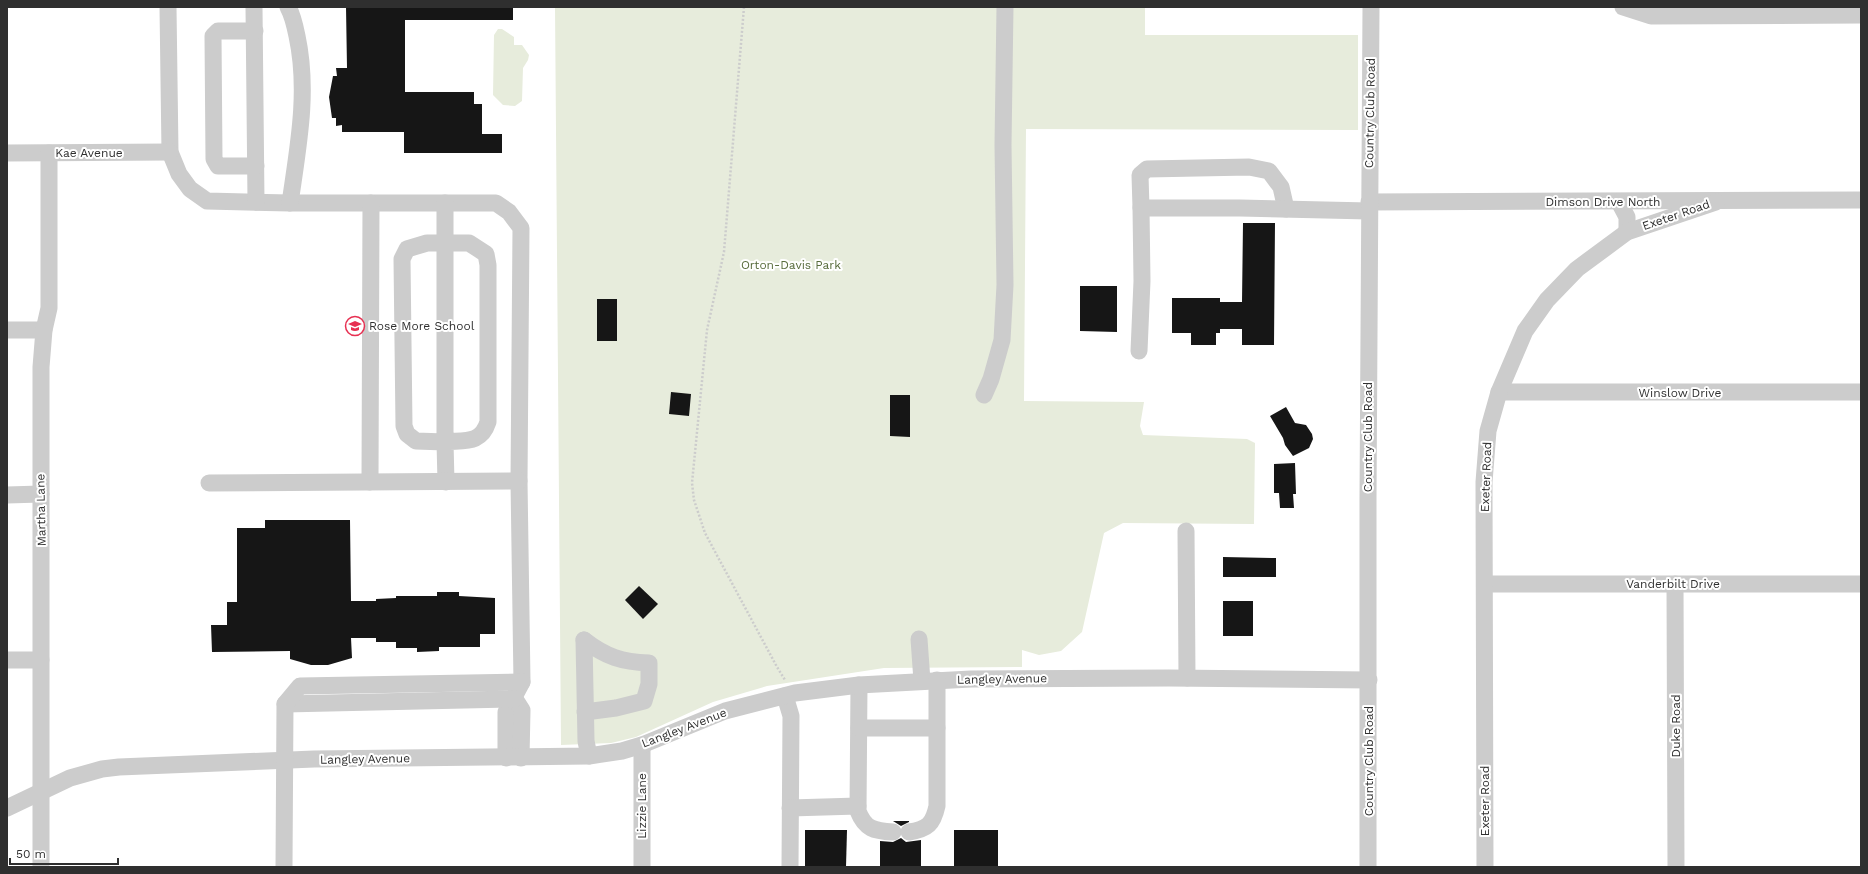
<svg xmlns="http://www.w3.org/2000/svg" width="1868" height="874" font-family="'Work Sans',sans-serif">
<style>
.green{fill:#e7ecdc}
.building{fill:#161616}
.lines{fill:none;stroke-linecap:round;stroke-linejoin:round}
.path{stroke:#ccc;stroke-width:2.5;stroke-dasharray:2 2;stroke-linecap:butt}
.minor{stroke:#ccc;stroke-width:17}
.labels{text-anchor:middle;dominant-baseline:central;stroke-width:4;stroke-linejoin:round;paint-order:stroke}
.street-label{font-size:12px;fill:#2f2f2f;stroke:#fff}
.park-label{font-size:12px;fill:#576b3b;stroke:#fff}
.poi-label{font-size:12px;fill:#2f2f2f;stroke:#fff;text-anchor:start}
</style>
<rect width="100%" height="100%" fill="#fff"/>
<!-- green -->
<g class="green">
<polygon points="555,7 1145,7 1145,35 1358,35 1358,130 1026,129 1024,401 1144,402 1140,426 1143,435 1247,439 1255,443 1254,524 1123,523 1104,533 1082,632 1061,651 1039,655 1022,650 1022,667 884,668 767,686 713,702 636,737 611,743 561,745"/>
<polygon points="498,29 502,29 514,37 514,45 522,45 529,55 528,60 523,68 522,101 515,106 503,105 493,95 494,35"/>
</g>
<!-- building -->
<g class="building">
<polygon points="346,7 513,7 513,20 405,20 405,92 474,92 474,104 482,104 482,134 502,134 502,153 404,153 404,132 342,132 342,125 336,126 336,118 332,118 329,97 333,76 337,76 336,68 347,68"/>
<polygon points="1243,223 1275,223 1274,345 1242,345 1242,329 1220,329 1220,333 1216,333 1216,345 1191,345 1191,333 1172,333 1172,298 1220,298 1220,302 1242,302"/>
<polygon points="1080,286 1117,286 1117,332 1080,331"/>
<rect x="597" y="299" width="20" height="42"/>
<polygon points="671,392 691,394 689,416 669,414"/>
<polygon points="890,395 910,395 910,437 890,436"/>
<polygon points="1286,407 1295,423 1306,425 1312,434 1313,439 1309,448 1293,456 1285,445 1283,438 1270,416"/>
<polygon points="1295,463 1296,494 1293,494 1294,508 1280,508 1279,493 1274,493 1274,464"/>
<polygon points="265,520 350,520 351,601 376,601 376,599 396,598 396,596 437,596 437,592 459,592 459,596 495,598 495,634 480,634 480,647 439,647 439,651 417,652 417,648 396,648 396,642 376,642 376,638 351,638 352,658 328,665 311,665 290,659 290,651 212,652 211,625 227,625 227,602 237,602 237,528 265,528"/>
<polygon points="1223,557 1276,558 1276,577 1223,577"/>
<polygon points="639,586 658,604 643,619 625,600"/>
<rect x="1223" y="601" width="30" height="35"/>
<polygon points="893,821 909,821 909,822 901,826"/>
<polygon points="805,830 847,830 846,867 805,867"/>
<rect x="954" y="830" width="44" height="37"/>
<polygon points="901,838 906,842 921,840 921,867 880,867 880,841 893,842"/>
</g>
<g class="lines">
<!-- path -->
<polyline class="path" points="744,7 724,252 707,330 692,483 694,500 705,533 777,667 785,680"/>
<!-- minor -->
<g class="minor">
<polyline points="168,7 170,152 179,174 190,189 207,201 290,203 496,203 509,212 521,228 519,481 522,682 506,712 506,758"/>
<polyline points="254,7 256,202"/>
<path d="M288 7C293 16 295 26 297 36 309 92 298 147 290 203"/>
<polyline points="1623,7 1651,16 1861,15"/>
<polyline points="255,31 218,31 213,36 214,159 218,166 256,166"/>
<polyline points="7,153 170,152"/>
<polyline points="1369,202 1861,200"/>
<polyline points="1619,202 1627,217 1627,232"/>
<path d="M445 203V442C465 440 481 444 488 422V265L486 254 469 243H427L407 249 402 259 404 426 407 434 416 441 445 442 446 482"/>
<polyline points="1141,208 1140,175 1147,169 1249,167 1269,171 1281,187 1286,209"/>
<polyline points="7,330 44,330"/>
<polyline points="1139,351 1142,281 1141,208 1240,208 1369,211"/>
<polyline points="1499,392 1861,392"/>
<polyline points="984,395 991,379 1002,340 1005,285 1003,145 1005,7"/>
<polyline points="370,482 371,203"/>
<polyline points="209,483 519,481"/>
<polyline points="7,495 41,494"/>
<polyline points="1186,531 1187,678"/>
<polyline points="1485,584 1861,584"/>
<polyline points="1675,584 1676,867"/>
<polyline points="919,639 922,681"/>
<path d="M584 640C606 657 622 662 649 663V684L644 701 616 708 585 712"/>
<polyline points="584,640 586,741 589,756"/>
<polyline points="7,660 41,660"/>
<path d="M859 685 858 811C865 829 874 831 893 832"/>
<polyline points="785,696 791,716 790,867"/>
<polyline points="515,699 522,710 521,758"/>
<polyline points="285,704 515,699"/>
<polyline points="859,728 937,728"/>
<polyline points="642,745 642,867"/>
<polyline points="7,808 70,778 102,769 119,767 314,759 589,756 622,751 642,745 725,711 795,693 859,685 971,679 1169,678 1369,680"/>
<polyline points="790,808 858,806"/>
<path d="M909 832C928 829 933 824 937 806V680"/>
<polyline points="41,867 41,367 44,330 49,308 49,153"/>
<polyline points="284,867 285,704 300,686 522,682"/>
<polyline points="1368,867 1368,497 1371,7"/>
<polyline points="1485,867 1484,482 1488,431 1499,392 1525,331 1547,300 1577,269 1627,232 1716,202"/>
</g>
</g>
<!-- icons -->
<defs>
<symbol id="school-ring" viewBox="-11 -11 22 22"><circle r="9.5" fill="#fff" stroke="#e73052" stroke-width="1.5"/><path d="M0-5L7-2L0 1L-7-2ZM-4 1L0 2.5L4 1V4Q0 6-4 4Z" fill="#e73052"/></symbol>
</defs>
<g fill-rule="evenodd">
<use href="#school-ring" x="344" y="315" width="22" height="22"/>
</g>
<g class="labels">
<!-- street labels -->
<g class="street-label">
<text transform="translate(1370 113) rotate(-89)">Country Club Road</text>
<text x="89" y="153">Kae Avenue</text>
<text x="1603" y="202">Dimson Drive North</text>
<text transform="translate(1676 215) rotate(-19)">Exeter Road</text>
<text x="1680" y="393">Winslow Drive</text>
<text transform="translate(1368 437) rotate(-90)">Country Club Road</text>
<text transform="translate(1486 477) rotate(-88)">Exeter Road</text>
<text transform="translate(41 510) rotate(-91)">Martha Lane</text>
<text x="1673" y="584">Vanderbilt Drive</text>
<text transform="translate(1002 679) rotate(-1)">Langley Avenue</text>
<text transform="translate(1676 726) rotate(-90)">Duke Road</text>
<text transform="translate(684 728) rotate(-21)">Langley Avenue</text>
<text transform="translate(365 759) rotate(-1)">Langley Avenue</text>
<text transform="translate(1369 761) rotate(-90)">Country Club Road</text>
<text transform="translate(1485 801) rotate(-90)">Exeter Road</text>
<text transform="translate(642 806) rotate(-90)">Lizzie Lane</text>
</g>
<!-- park labels -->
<g class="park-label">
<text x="791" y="265">Orton-Davis Park</text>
</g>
<!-- poi labels -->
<g class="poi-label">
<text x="369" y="326">Rose More School</text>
</g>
</g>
<!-- border -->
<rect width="1868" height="874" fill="none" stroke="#2f2f2f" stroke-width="16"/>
<!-- scale -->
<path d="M10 858v6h108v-6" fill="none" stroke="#2f2f2f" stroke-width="2"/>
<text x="16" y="858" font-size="12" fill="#2f2f2f" stroke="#ffffff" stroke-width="3" paint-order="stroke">50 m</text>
</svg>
